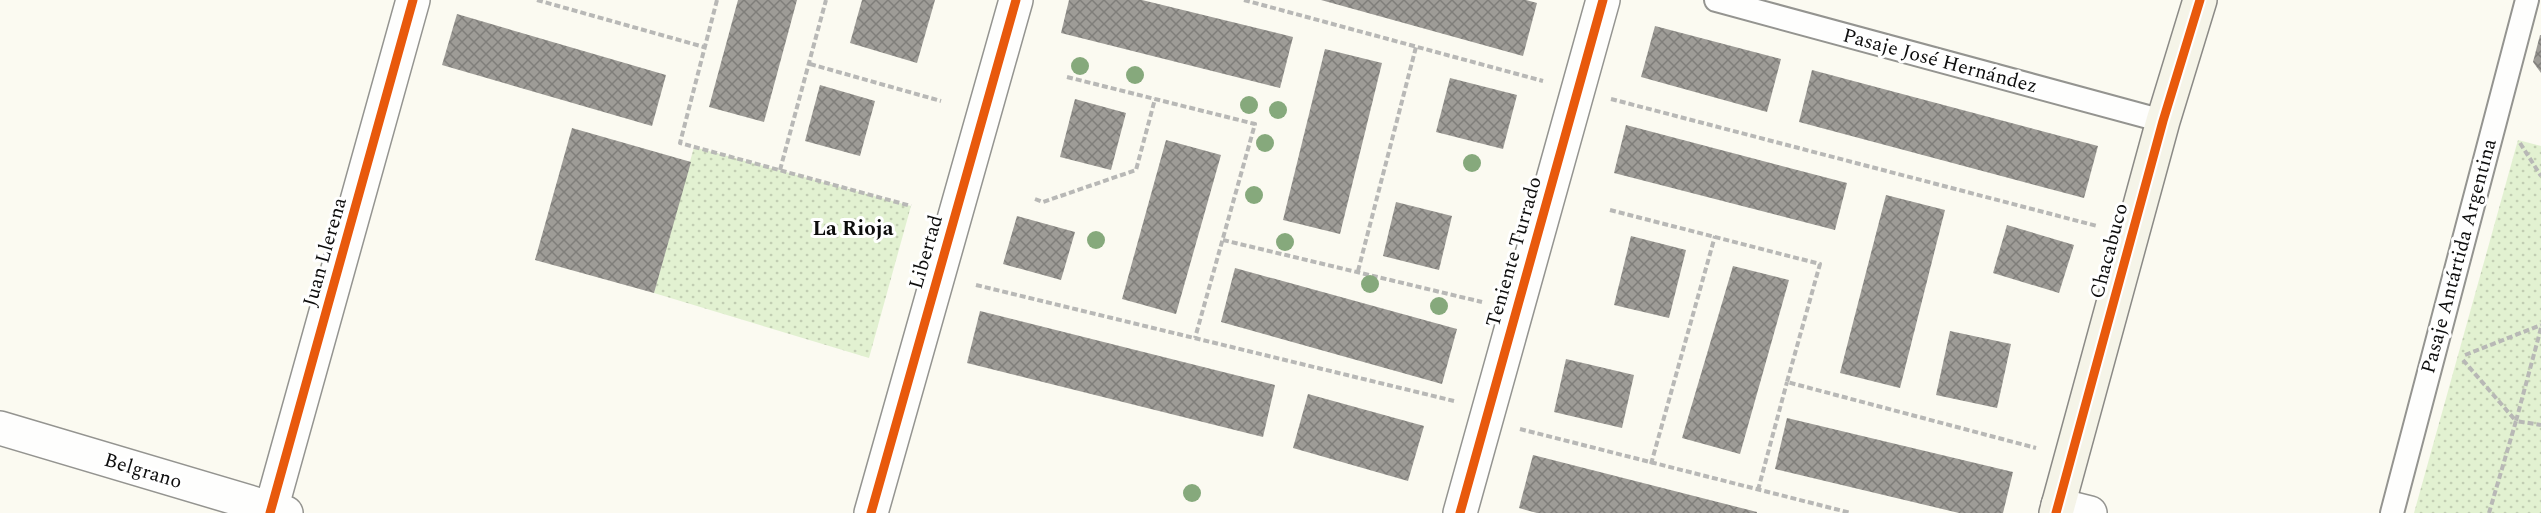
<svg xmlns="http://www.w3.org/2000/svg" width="2541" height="513" font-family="Spectral,serif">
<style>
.park{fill:url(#park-dots)}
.building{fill:url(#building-cross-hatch)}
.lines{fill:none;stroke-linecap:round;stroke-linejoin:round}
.lane-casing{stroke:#949490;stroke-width:26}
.street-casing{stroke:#949490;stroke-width:36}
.secondary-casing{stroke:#8b8a86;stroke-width:36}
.path{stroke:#b8b8b6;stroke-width:4;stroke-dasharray:6 3;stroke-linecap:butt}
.lane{stroke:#fefefd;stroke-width:22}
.street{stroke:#fefefd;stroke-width:33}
.secondary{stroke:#f5f4e8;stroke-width:33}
.cycleway-casing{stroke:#fff;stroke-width:13}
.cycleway{stroke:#e8590c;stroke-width:9}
.tree{fill:#86a97c}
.labels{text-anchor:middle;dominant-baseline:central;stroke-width:6;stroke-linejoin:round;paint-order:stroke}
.street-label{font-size:20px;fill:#0d0d0d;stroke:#fff}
.neighbourhood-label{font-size:21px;font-weight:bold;fill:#0d0d0d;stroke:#fff}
</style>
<defs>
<pattern id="park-dots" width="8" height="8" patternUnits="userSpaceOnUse" patternTransform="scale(1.5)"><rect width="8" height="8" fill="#e2f1d1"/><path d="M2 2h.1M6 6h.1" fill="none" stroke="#c1cdb2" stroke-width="1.8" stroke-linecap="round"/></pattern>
<pattern id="building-cross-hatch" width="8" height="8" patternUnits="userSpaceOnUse" patternTransform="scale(1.5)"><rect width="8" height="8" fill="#9e9c97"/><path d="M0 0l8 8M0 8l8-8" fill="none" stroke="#7f7e7a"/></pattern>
</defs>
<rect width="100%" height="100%" fill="#fbfaf1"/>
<!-- park -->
<g class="park">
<polygon points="2518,140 2541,146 2541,513 2414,513"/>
<polygon points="694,147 911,206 869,358 654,293"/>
</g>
<!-- building -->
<g class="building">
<polygon points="738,0 797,0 764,122 709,107"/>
<polygon points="862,0 935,0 917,63 850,43"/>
<polygon points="1069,0 1142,0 1293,37 1280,88 1061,33"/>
<polygon points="1321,0 1526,0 1537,3 1523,56"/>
<polygon points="457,14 666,75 652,126 442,65"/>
<polygon points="1655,26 1781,59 1767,112 1641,77"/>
<polygon points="2540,35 2541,35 2541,73 2533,62"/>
<polygon points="1325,49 1382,63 1340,234 1283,220"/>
<polygon points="1812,70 2098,146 2084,198 1799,122"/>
<polygon points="1450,78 1517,95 1503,149 1436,132"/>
<polygon points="820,85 875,101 860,156 805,141"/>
<polygon points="1075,99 1126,113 1111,170 1060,157"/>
<polygon points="1626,125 1847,183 1835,230 1614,173"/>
<polygon points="572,128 691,162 654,293 535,260"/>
<polygon points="1166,140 1221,155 1176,314 1122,299"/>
<polygon points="1886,195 1945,210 1900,388 1840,373"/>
<polygon points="1396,202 1452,216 1439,270 1383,256"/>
<polygon points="1017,216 1075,232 1061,280 1003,264"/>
<polygon points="2007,225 2074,245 2059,293 1993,273"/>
<polygon points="1631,236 1686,250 1669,318 1614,305"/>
<polygon points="1733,266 1789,280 1740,454 1682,438"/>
<polygon points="1235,268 1457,329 1442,384 1221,322"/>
<polygon points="980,311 1275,385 1263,437 967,363"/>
<polygon points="1950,331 2011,344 1997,408 1936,395"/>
<polygon points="1566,359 1634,375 1622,428 1554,412"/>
<polygon points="1308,394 1424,426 1408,481 1293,448"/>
<polygon points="1787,418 2013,472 2003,513 1959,513 1775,469"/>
<polygon points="1533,455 1757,512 1757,513 1537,513 1519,508"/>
</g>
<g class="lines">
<defs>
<g id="lane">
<polyline points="1716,0 2163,121"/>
<polyline points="2392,513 2527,0"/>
</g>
<g id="street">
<polyline points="0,428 286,513"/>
<polyline points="2058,505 2090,513"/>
<polyline points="270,513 413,0"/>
<polyline points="871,513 1016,0"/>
<polyline points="1460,513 1603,0"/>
</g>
<polyline id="secondary" points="2056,513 2163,121 2200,0"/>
</defs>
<!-- lane casing -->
<use href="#lane" class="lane-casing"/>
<!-- street casing -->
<use href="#street" class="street-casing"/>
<!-- secondary casing -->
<use href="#secondary" class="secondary-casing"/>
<!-- path -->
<g class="path">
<polyline points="537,0 704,47"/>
<polyline points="717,0 680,143 911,206"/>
<polyline points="1244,0 1543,81"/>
<polyline points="810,64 941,101"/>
<polyline points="1067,77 1255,124 1195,338"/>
<polyline points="1611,99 2097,226"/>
<polyline points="2520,143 2541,176"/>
<polyline points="780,170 826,0"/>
<polyline points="1035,199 1043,202 1136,170 1155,99"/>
<polyline points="1610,210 1820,264 1787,382 2036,448"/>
<polyline points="1223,240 1482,302"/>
<polyline points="1358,271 1416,47"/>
<polyline points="976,285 1454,401"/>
<polyline points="2541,328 2516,421 2541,425"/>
<polyline points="2465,355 2541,325"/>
<polyline points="2463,360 2516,421 2489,513"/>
<polyline points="1520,429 1851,513"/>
<polyline points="1651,464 1715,236"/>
<polyline points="1758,490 1787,382"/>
</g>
<!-- lane -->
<use href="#lane" class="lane"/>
<!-- street -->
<use href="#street" class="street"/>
<!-- secondary -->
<use href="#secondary" class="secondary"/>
<defs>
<g id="cycleway">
<polyline points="270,513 413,0"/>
<polyline points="871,513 1016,0"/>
<polyline points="1460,513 1603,0"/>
<polyline points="2056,513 2163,121 2200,0"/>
</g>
</defs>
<!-- cycleway casing -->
<use href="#cycleway" class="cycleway-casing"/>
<!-- cycleway -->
<use href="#cycleway" class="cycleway"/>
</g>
<!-- trees -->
<g class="tree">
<circle cx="1080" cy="66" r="9"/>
<circle cx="1135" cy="75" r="9"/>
<circle cx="1249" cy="105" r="9"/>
<circle cx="1278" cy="110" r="9"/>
<circle cx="1265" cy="143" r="9"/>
<circle cx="1472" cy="163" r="9"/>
<circle cx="1254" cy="195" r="9"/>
<circle cx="1096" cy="240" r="9"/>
<circle cx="1285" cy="242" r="9"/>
<circle cx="1370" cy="284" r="9"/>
<circle cx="1439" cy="306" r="9"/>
<circle cx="1192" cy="493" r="9"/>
</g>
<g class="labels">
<!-- street labels -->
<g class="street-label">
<text transform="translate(1940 61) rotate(15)">Pasaje José Hernández</text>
<text transform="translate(2109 251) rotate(-75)">Chacabuco</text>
<text transform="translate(325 252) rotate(-74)">Juan Llerena</text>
<text transform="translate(926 252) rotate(-74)">Libertad</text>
<text transform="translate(1514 252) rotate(-74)">Teniente Turrado</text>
<text transform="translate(2459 256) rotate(-75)">Pasaje Antártida Argentina</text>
<text transform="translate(143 471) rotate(17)">Belgrano</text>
</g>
<!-- neighbourhood labels -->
<g class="neighbourhood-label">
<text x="853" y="229">La Rioja</text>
</g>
</g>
</svg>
